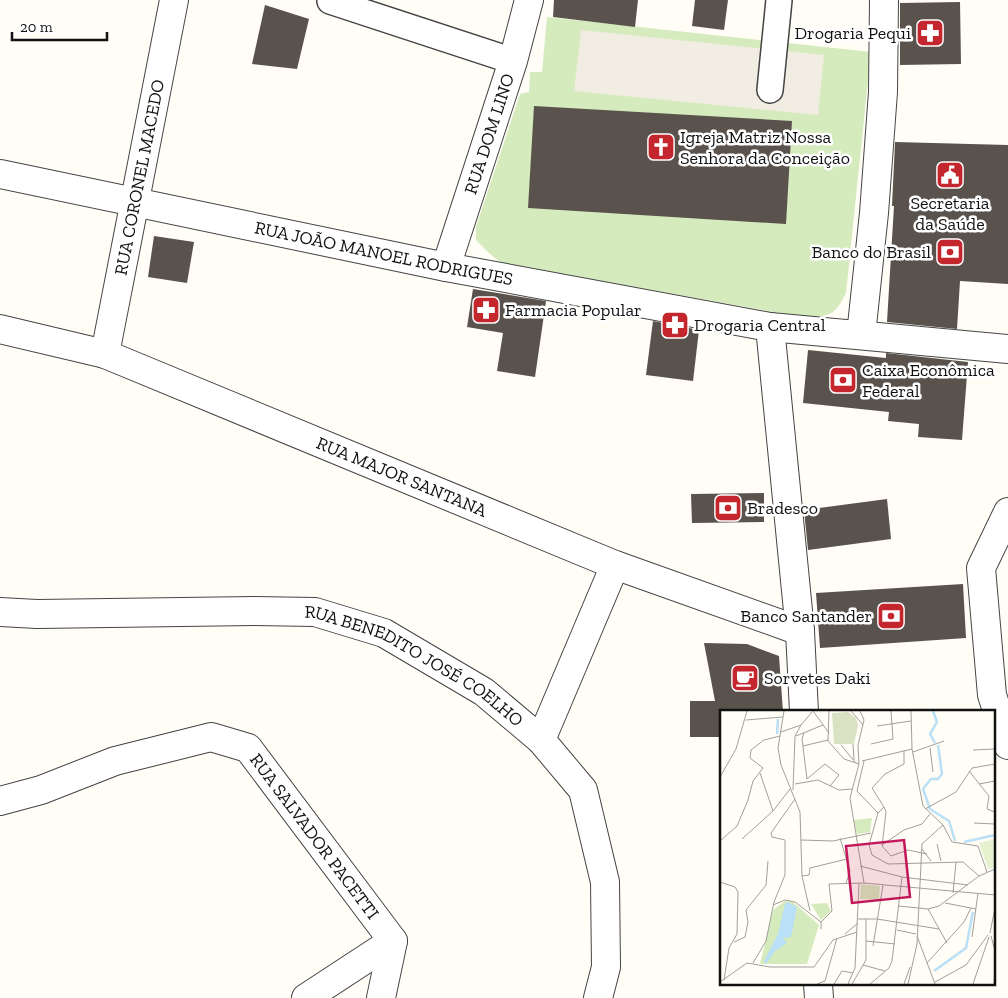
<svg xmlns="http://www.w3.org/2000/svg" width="1008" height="998" font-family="'Zilla Slab',serif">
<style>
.green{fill:#d5ebbd}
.plaza{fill:#f1ede2}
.building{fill:#5a524d}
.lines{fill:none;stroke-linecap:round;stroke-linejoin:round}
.pedestrian-casing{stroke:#444;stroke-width:28}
.minor-casing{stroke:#444;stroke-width:30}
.tertiary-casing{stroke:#444;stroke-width:30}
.pedestrian{stroke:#fff;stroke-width:25}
.minor{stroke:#fff;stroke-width:28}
.tertiary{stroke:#fff;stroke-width:28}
.labels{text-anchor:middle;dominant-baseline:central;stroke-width:5;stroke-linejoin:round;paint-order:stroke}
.poi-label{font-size:18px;fill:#111;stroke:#fff;text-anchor:start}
.street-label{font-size:18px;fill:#111;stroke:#fff}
.inset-river{fill:none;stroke:#b9e0f7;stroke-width:2.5}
.inset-road{fill:none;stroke:#a09f9a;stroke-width:1}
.view{fill:#c2185b;fill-opacity:0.15;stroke:#c2185b;stroke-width:2.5}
.inset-edge{fill:none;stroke:#111;stroke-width:2.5}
</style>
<rect width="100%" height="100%" fill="#fffdf5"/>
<!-- green -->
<path class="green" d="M547 17 871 52 846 293C835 315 832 315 807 318L501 263 489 253 476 240V227L520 94 529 92 530 72H542Z"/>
<!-- plaza -->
<polygon class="plaza" points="581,30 824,55 818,115 574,91"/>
<!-- building -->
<g class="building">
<polygon points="554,0 638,0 635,27 553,17"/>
<polygon points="695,0 728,0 724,30 692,26"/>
<polygon points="960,2 961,64 900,65 900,3"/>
<polygon points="265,5 309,19 297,69 252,64"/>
<polygon points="534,106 792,121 786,224 528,208"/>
<polygon points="895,142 1008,145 1008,284 960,281 957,329 887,322 894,206 892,206"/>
<polygon points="154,236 194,242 187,283 148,277"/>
<polygon points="473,289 546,301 535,377 497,371 503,333 467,327"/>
<polygon points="653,321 699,330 693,381 646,375"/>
<polygon points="808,350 886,358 886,353 968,362 962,440 918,437 919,424 888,421 889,412 803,403"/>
<polygon points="764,493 764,522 692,523 691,494"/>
<polygon points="887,499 891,539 808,550 804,510"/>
<polygon points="963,584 966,638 820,648 816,593"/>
<polygon points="704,643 747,644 779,656 783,712 722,712 722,737 690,737 690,701 715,701"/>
</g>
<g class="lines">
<defs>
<g id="pedestrian">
<polyline points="330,1 513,61"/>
<polyline points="770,90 779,0"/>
</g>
<g id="minor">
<path id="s1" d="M0 329 105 354 615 565 800 631"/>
<path id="s2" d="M105 354 174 0"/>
<polyline points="1008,512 981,568 992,695 1008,745"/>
<path id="s3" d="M0 612 37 614 254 611 315 612 384 633 484 692 541 740 583 790 605 882 606 967 598 998"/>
<polyline points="541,740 615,565"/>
<path id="s4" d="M0 801 41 790 115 761 211 737 248 748 393 941 381 998"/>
<polyline points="306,998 393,941"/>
</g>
<g id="tertiary">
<path id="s5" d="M0 174 446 267 770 327 1008 349"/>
<path id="s6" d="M446 267 513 61 529 0"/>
<polyline points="770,327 800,631 804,712"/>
<polyline points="861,335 874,213 883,92 884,0"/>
<polyline points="818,984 819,998"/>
</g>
</defs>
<!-- pedestrian casing -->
<use href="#pedestrian" class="pedestrian-casing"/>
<!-- minor casing -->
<use href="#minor" class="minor-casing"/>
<!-- tertiary casing -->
<use href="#tertiary" class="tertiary-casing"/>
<!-- pedestrian -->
<use href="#pedestrian" class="pedestrian"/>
<!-- minor -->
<use href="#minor" class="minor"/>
<!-- tertiary -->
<use href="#tertiary" class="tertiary"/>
</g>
<!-- icons -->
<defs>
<symbol id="pharmacy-square" viewBox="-11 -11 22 22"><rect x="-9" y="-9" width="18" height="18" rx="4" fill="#c4262e" stroke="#fff"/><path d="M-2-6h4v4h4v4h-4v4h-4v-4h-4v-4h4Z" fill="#fff"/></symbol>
<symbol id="church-square" viewBox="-11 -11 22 22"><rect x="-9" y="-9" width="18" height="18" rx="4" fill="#c4262e" stroke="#fff"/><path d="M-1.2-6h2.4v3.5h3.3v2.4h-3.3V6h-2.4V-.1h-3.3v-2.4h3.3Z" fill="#fff"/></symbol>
<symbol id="civic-square" viewBox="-11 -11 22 22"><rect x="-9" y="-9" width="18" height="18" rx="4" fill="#c4262e" stroke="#fff"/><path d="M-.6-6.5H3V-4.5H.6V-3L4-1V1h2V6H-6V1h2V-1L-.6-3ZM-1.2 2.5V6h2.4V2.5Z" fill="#fff"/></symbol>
<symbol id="bank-square" viewBox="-11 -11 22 22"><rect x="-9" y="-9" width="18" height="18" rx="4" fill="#c4262e" stroke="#fff"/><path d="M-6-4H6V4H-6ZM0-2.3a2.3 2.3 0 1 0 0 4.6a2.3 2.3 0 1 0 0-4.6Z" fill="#fff"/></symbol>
<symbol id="cafe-square" viewBox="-11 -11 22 22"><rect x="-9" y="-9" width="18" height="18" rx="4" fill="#c4262e" stroke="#fff"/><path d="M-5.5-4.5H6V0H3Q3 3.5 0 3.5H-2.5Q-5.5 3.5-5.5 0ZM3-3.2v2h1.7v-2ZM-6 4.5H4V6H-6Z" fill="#fff"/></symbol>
</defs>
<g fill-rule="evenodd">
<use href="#pharmacy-square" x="914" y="17" width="32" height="32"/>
<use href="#church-square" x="645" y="131" width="32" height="32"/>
<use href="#civic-square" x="934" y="159" width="32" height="32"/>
<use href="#bank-square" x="934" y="236" width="32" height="32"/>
<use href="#pharmacy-square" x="470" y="294" width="32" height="32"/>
<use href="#pharmacy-square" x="659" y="309" width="32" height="32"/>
<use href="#bank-square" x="827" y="364" width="32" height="32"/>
<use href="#bank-square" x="712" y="492" width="32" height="32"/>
<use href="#bank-square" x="875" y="600" width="32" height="32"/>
<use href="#cafe-square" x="729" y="662" width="32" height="32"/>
</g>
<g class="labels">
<!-- poi labels -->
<g class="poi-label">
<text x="911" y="33" text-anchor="end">Drogaria Pequi</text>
<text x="680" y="137">Igreja Matriz Nossa<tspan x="680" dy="21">Senhora da Conceição</tspan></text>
<text x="950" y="203" text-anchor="middle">Secretaria<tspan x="950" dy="21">da Saúde</tspan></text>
<text x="931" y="252" text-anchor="end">Banco do Brasil</text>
<text x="505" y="310">Farmacia Popular</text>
<text x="694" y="325">Drogaria Central</text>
<text x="862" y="370">Caixa Econômica<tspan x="862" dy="21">Federal</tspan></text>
<text x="747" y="508">Bradesco</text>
<text x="872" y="616" text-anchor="end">Banco Santander</text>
<text x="764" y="678">Sorvetes Daki</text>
</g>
<!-- street labels -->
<g class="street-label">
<text stroke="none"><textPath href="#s6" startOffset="140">RUA DOM LINO</textPath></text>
<text stroke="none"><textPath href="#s2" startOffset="180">RUA CORONEL MACEDO</textPath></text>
<text stroke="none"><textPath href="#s5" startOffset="392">RUA JOÃO MANOEL RODRIGUES</textPath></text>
<text stroke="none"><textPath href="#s1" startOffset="429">RUA MAJOR SANTANA</textPath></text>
<text stroke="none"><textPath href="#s3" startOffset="428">RUA BENEDITO JOSÉ COELHO</textPath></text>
<text stroke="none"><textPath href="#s4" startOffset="370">RUA SALVADOR PACETTI</textPath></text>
</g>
</g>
<!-- overview -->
<g transform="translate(720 710)">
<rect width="275" height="275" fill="#fffdf5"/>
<path d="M152 108 150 122 137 124 134 110ZM141 174 160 176 159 190 140 189ZM65 191 73 192 99 215 87 254H40L53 200ZM107 193 111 201 101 210 91 194Z" fill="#d5ebbd"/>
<path d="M128 2 136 8 138 15 134 34H114L112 3Z" fill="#d9e3c4"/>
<path d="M275 129V157L268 159 259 133Z" fill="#e6f2cf"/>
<path d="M68 192 77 197 71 227 63 228 67 233 55 241 46 254 44 251 58 224 65 194Z" fill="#b9e0f7"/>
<path class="inset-river" d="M213 1 217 12 210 24 215 33M57 24 58 9M218 35 222 64 218 69H211L203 79 210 99 229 111 235 131M244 132 275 125M214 261 246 238 253 202"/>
<path class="inset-road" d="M64 1 58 38 61 55 80 102 82 166 90 201M93 1 109 23M109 1 108 31 124 49 139 54M131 1 143 15M140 1 144 10 138 35 139 54 130 88 144 173M191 1 192 39 203 96 223 115 232 132 258 136 267 162M26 10 63 7M157 16 191 11M61 22 81 15 92 2M84 23 82 29 87 69M76 26 103 15M133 34 134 50M151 34 173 29 171 1M121 35 135 52M83 36 108 30M210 38 213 62M253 40 275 39M193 42 224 31M142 51 192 39M144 51 137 81 158 103 149 135 152 145 168 154 243 152 259 166M249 61 269 86M40 63 53 101M0 67 16 39 27 1M87 69 105 54 119 65 110 76M75 74 98 70 119 80 132 79M259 74 275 71M73 80 75 26 81 15M269 86 267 99 275 102M164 97 166 102 162 136 171 146 188 140 207 144M205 99 236 82 252 58 275 54M158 103 164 97 152 78 165 64 184 54V41M254 113 275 114M120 128 130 161 126 173M22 129 53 101 70 79M81 130 113 131 151 123M0 131 17 116 28 90 33 71 43 58 30 48 31 40 44 30 60 26M217 134 221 151M162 135 184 120 202 114 210 104M202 139 211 151M140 156 182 167 248 175M82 166 89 165 90 158 127 149M0 172 15 177 18 182 17 224 9 238 4 270M233 183 236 152M225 193 256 199M53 195 65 190 75 192 101 212V219M179 196 208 199 219 196 259 166 275 159M208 199 227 233M138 209H157L219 219M101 212 112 201 109 174 144 173 275 185M177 220 196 224M270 223 275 198M125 224 138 213M197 226 215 274M271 226 275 241M252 227 258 183M146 231 175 234M14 232 25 227 28 212 26 200 46 175 48 151M153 236 163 175M33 253 46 231 54 192 65 165V130L52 127 51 123 75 89M207 253 244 212 251 198M143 255 165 261M0 272 27 253 50 257H94L113 230 137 222M215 272 246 255 268 225M97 274 105 271 117 228M114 274 122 261 133 263M128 274 135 258 139 173M132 274 146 250V209M150 274 169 258 172 251 182 167M184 274 190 257M188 274 197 234 202 134 223 115M253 274 269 227M274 274 275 258"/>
<path class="view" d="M184 130 190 187 132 193 126 136Z"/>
<rect width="275" height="275" class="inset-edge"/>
</g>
<!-- scale -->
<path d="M12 32v8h95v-8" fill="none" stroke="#111111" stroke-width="2.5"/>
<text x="20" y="32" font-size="15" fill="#111111" stroke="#ffffff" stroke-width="4" paint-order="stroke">20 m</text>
</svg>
